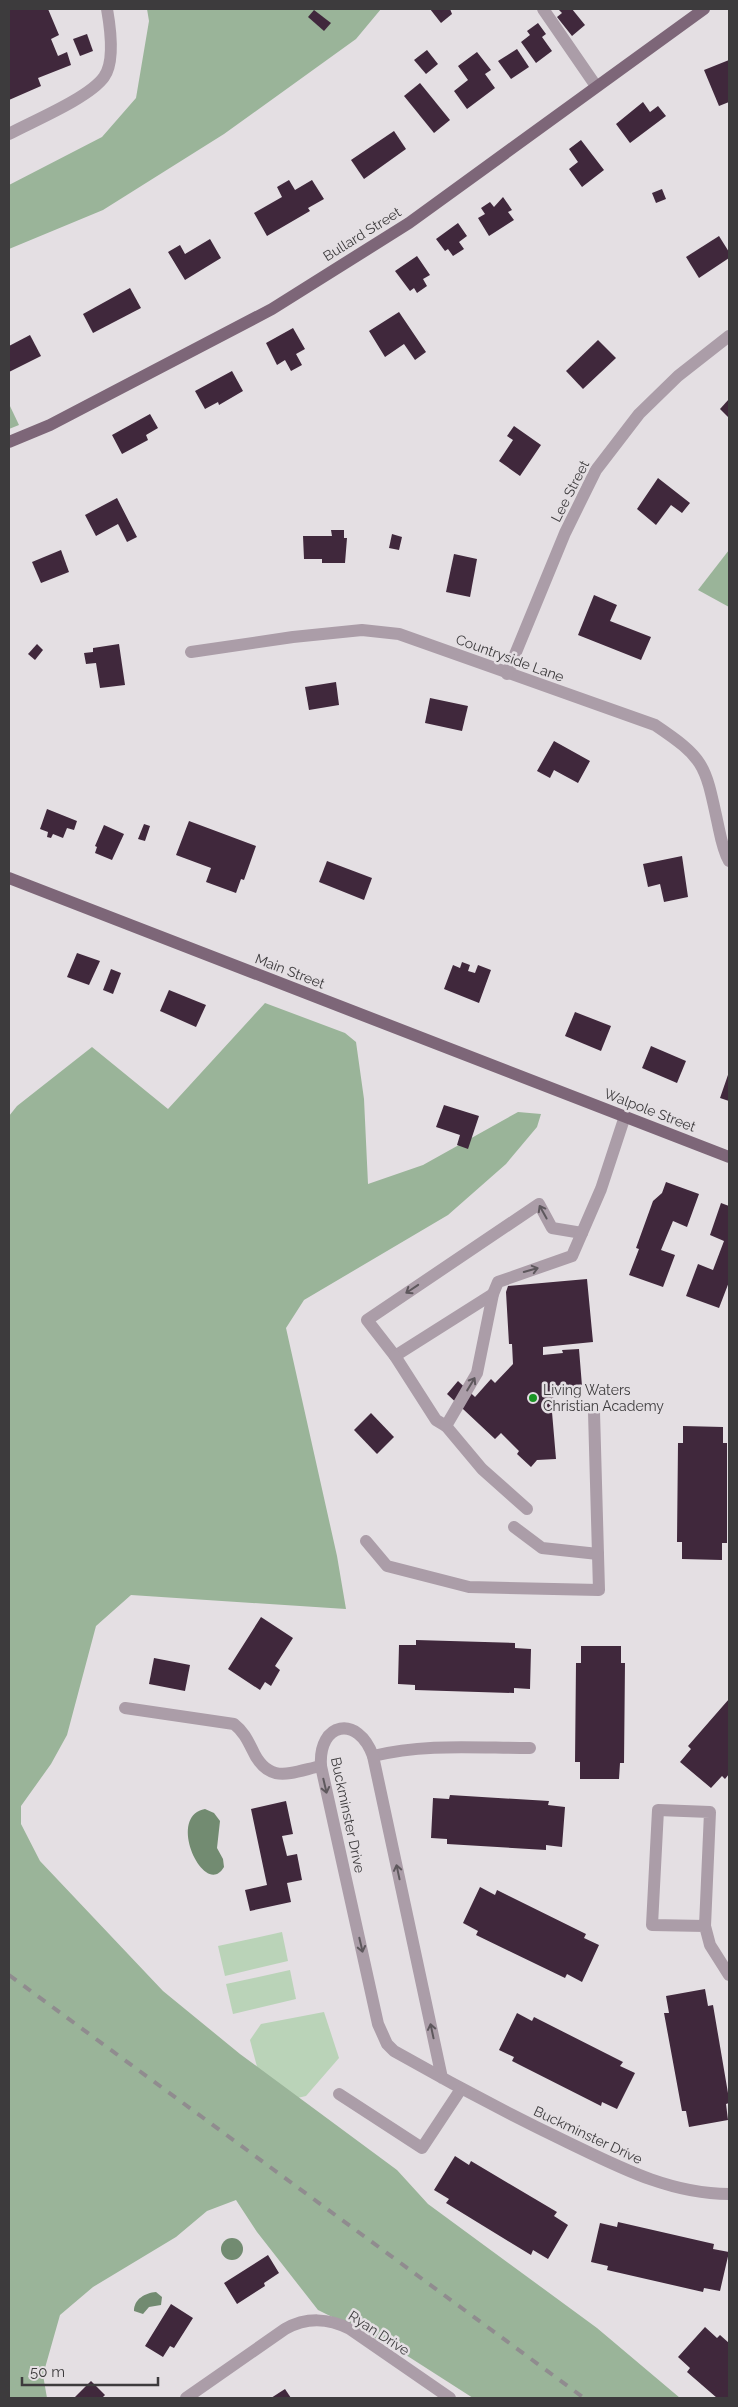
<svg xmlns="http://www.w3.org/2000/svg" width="738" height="2407" font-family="Raleway,sans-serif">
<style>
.green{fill:#bad3b8}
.forest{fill:#9ab499}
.water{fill:#728b71}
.building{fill:#40283c}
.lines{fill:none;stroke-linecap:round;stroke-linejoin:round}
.minor{stroke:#ab9da8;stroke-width:12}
.major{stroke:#7d6678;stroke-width:12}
.rail{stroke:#908c8f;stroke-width:4;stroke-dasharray:9 9;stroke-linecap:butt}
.oneway{stroke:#5e585d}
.poi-dot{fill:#1a9424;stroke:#e4dfe3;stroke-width:2}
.labels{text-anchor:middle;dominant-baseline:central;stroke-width:5;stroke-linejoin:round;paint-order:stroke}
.street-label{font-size:14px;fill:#3d3b3d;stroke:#e4dfe3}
.poi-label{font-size:14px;fill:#3d3b3d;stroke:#e4dfe3;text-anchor:start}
</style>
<rect width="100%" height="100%" fill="#e4dfe3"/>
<!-- green -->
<g class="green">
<polygon points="282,1932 288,1961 225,1976 218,1946"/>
<polygon points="290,1970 296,1999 233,2014 226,1984"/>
<polygon points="324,2012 339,2058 306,2096 267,2105 250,2040 261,2024"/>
</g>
<!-- forest -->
<g class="forest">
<polygon points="147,9 381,9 356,39 224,134 103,210 9,249 9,185 102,137 136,98 149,21"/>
<polygon points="9,404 19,425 9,429"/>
<polygon points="729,550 729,607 698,590"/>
<polygon points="265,1003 345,1033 356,1042 364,1099 368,1184 423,1165 518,1112 541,1114 537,1127 506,1164 448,1215 304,1300 286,1328 337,1556 346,1609 131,1595 96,1626 67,1735 51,1764 21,1806 21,1824 40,1861 163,1991 240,2054 397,2170 428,2204 597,2328 680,2398 473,2398 395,2348 318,2310 257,2232 236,2200 207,2211 176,2237 93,2287 60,2315 43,2375 47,2398 9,2398 9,1116 17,1106 92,1047 168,1109"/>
</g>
<!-- water -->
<g class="water">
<path d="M205 1809 214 1813 220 1821 217 1848 223 1859 224 1867C205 1900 165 1816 205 1809Z"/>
<circle cx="232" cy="2249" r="11"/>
<path d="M156 2292 162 2297 161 2305 149 2307 143 2314 134 2311C134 2299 145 2293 156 2292Z"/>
</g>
<!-- building -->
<g class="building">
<polygon points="9,9 48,9 59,35 51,39 58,56 67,52 71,65 38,78 41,86 9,100"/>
<polygon points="430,9 450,9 452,14 441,23"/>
<polygon points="558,9 572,9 585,25 572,36 557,17 562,13"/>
<polygon points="314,10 331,23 324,31 308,17"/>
<polygon points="538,23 546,34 542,37 552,51 536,63 521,42 530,35 527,31"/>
<polygon points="87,34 93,51 80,56 73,39"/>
<polygon points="517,49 529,67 511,79 498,61"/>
<polygon points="427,50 438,64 426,74 414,60"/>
<polygon points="477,52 491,70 485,74 495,88 467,109 454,91 468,80 458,66"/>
<polygon points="729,60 729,102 719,106 704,70"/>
<polygon points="420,83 450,120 434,133 404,96"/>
<polygon points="643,102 650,112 658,106 666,116 630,143 616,124"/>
<polygon points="394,131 406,149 364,179 351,160"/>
<polygon points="581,140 604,170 582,187 569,169 578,162 569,149"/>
<polygon points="289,180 295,190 312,180 324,199 308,208 310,211 267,236 254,213 282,197 277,187"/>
<polygon points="662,189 666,199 656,203 652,193"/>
<polygon points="503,197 512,210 508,212 514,220 489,236 478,218 485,214 481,208 490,202 494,207"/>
<polygon points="458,223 467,236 459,242 464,249 453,256 448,249 445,251 436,239"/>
<polygon points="719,236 729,252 729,258 699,278 686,257"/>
<polygon points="210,239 221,258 185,280 168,252 180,245 185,254"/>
<polygon points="417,256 430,275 423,279 427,286 417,293 414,288 410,291 395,271"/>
<polygon points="130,288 141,308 93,333 83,314"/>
<polygon points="399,312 426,352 415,360 404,344 385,357 369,331"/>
<polygon points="293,328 305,349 296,354 302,365 291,371 285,360 277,365 266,343"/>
<polygon points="30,335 41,356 9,372 9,346"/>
<polygon points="598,340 616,358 583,389 566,371"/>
<polygon points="232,371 243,391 219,405 218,402 205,409 195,391"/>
<polygon points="729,399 729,418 720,409"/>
<polygon points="150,414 158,428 146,435 148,440 122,454 112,435"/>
<polygon points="514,426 541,445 520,476 499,461 513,440 507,436"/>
<polygon points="658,478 690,503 682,513 671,505 656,525 637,509"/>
<polygon points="117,498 137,537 127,542 118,524 96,536 85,515"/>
<polygon points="331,530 344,530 344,538 347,538 345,563 322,563 322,559 304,559 303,536 332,536"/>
<polygon points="392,534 402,537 399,550 389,548"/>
<polygon points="61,550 69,572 41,583 32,562"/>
<polygon points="454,554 477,559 470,597 446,592"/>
<polygon points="594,595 617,605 610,621 651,637 641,660 578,635"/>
<polygon points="37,644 43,650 35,660 28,654"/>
<polygon points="119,644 125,685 100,688 96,663 86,664 84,653 93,652 93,648"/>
<polygon points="336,682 339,705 309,710 305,687"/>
<polygon points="430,698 468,706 462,731 425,723"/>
<polygon points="554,741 590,761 578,783 554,770 550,778 537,771"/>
<polygon points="47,809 77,821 74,830 67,828 63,838 53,834 51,838 47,837 48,832 40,829"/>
<polygon points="189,821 256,846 244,880 241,879 236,893 206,882 211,868 176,855"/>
<polygon points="144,824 150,826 145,841 138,839"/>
<polygon points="104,825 124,834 112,860 95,853 97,847 95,846"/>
<polygon points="682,856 688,897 664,902 660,884 648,887 643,864"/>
<polygon points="327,861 372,878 364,900 319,882"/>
<polygon points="77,953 100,961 89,985 67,977"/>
<polygon points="462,962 470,965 468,971 475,973 478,965 491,970 479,1003 444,989 453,965 460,968"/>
<polygon points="111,969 121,973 113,994 103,990"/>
<polygon points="169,990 206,1005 196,1027 160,1011"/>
<polygon points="575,1012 611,1026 601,1051 565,1036"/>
<polygon points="651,1046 686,1061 677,1083 642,1068"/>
<polygon points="729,1072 729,1101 720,1098"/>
<polygon points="444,1105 479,1116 468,1149 457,1145 460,1135 436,1127"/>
<polygon points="666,1182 699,1194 687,1227 673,1221 661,1250 675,1255 663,1287 629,1275 639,1249 636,1248 653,1201 662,1193"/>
<polygon points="721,1203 729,1206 729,1282 719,1308 686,1296 698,1264 713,1270 724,1241 710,1235"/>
<polygon points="587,1279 593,1342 543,1347 543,1355 563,1353 562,1350 579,1349 582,1386 559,1389 557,1386 549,1394 560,1403 552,1412 556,1459 537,1460 531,1467 517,1454 519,1451 501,1433 495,1439 447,1394 458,1381 475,1397 491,1379 495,1383 513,1364 512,1344 509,1344 506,1292 508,1286"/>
<polygon points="371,1413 394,1437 377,1454 354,1430"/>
<polygon points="683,1426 723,1427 723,1443 727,1443 727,1543 722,1543 722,1560 682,1559 682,1542 677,1542 678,1443 683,1443"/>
<polygon points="261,1617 293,1638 275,1666 280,1670 271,1686 265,1682 260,1690 228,1669"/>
<polygon points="416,1640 515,1643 515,1648 531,1649 530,1689 514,1688 514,1693 415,1690 415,1685 398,1684 399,1645 416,1645"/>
<polygon points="581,1646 621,1646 621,1663 625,1663 624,1763 620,1763 619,1779 580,1779 580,1762 575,1762 576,1663 581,1663"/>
<polygon points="154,1658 190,1665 185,1691 149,1684"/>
<polygon points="729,1699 729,1774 725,1779 722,1776 711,1788 680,1762 691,1749 688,1746"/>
<polygon points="450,1795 549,1801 548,1805 565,1807 562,1847 546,1845 546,1850 447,1844 447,1839 431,1838 433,1798 449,1799"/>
<polygon points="286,1801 293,1834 282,1836 287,1856 297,1854 302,1880 287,1883 291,1902 250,1911 245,1890 267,1885 251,1809"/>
<polygon points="480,1887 495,1895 497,1890 586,1934 584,1938 599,1945 582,1982 567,1974 565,1978 476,1935 478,1931 463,1923"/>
<polygon points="705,1989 708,2006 713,2005 729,2099 729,2103 726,2104 728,2120 689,2127 686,2111 682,2111 664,2013 669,2013 666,1996"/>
<polygon points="517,2013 532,2021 534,2017 623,2062 620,2066 635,2073 617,2109 602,2102 601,2106 512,2061 514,2057 499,2050"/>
<polygon points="455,2156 469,2165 471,2161 557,2212 554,2216 568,2225 548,2259 533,2250 531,2255 446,2203 449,2199 434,2190"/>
<polygon points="618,2222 714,2244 713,2249 729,2252 720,2291 704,2288 703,2292 607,2270 608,2266 591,2262 600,2223 617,2227"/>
<polygon points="268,2255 279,2273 264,2283 265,2286 237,2304 224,2283"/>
<polygon points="171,2304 193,2318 174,2348 170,2346 163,2357 145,2346"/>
<polygon points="705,2327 717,2338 720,2335 729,2343 729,2398 717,2398 687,2372 690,2368 678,2357"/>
<polygon points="91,2381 105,2395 102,2398 74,2398"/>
<polygon points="285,2389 291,2398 271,2398"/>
</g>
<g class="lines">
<!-- minor -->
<g class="minor">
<polyline points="543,9 596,86"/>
<path d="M9 134C33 121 89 98 104 77 115 62 110 26 107 9"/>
<path d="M191 652 293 637 362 630 399 634 655 725C704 758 705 764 717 820 720 833 722 849 729 861"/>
<polyline points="507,674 565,533 596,470 639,414 678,376 729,336"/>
<polyline points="493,1294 395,1356 367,1320 539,1204 552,1228 582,1233"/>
<polyline points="395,1356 436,1420 446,1426 482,1469 527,1509"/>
<polyline points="446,1426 477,1373 493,1294 498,1282 572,1256 601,1189 625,1116"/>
<polyline points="514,1527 542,1548 598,1554"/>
<polyline points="366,1541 387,1566 469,1587 599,1590 594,1412"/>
<path d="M125 1708 234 1724C243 1731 247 1739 252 1749 268 1785 289 1773 321 1766"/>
<path d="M373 1756C425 1743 477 1748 530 1748"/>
<polyline points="705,1926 652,1925 658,1810 710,1812 705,1926 710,1945 729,1975"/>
<path d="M442 2078 373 1756C358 1714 318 1722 321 1766L378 2024 387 2044 394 2051C450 2083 507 2113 565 2141 617 2166 669 2194 729 2194"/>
<polyline points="339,2094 422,2148 461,2089"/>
<path d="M186 2398 285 2329C306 2317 329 2318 350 2329L450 2398"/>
</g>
<!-- major -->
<g class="major">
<polyline points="9,442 50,425 272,309 409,223 704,9"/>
<polyline points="9,878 729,1157"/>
</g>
<!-- rail -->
<polyline class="rail" points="9,1975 584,2398"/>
</g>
<!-- one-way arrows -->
<defs><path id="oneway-shaft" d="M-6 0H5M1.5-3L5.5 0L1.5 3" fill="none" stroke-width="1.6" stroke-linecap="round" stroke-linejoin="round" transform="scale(1.25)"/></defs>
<g class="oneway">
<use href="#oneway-shaft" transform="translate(543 1212) rotate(-119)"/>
<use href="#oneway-shaft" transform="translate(531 1270) rotate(-16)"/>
<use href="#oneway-shaft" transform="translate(412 1289) rotate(146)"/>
<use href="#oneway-shaft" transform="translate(471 1384) rotate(-59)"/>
<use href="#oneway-shaft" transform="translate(325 1786) rotate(77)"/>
<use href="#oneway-shaft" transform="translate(398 1872) rotate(-102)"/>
<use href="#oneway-shaft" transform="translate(361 1945) rotate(77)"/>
<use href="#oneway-shaft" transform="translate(432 2031) rotate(-102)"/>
</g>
<!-- markers -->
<circle class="poi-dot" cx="533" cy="1398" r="5"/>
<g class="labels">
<!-- street labels -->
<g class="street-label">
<text transform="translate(362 234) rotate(-32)">Bullard Street</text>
<text transform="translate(570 491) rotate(-63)">Lee Street</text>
<text transform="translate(510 658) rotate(20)">Countryside Lane</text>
<text transform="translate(290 971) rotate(21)">Main Street</text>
<text transform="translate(650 1110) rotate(21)">Walpole Street</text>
<text transform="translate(348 1815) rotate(78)">Buckminster Drive</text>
<text transform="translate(588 2135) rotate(25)">Buckminster Drive</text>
<text transform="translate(379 2333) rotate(33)">Ryan Drive</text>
</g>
<!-- poi labels -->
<g class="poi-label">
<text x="543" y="1390">Living Waters<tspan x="543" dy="16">Christian Academy</tspan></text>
</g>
</g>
<!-- border -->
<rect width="738" height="2407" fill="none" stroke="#3d3b3d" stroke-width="20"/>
<!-- scale -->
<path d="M22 2377v8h136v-8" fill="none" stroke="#3d3b3d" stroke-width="2.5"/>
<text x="30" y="2377" font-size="15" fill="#3d3b3d" stroke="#e4dfe3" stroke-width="4" paint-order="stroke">50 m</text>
</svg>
